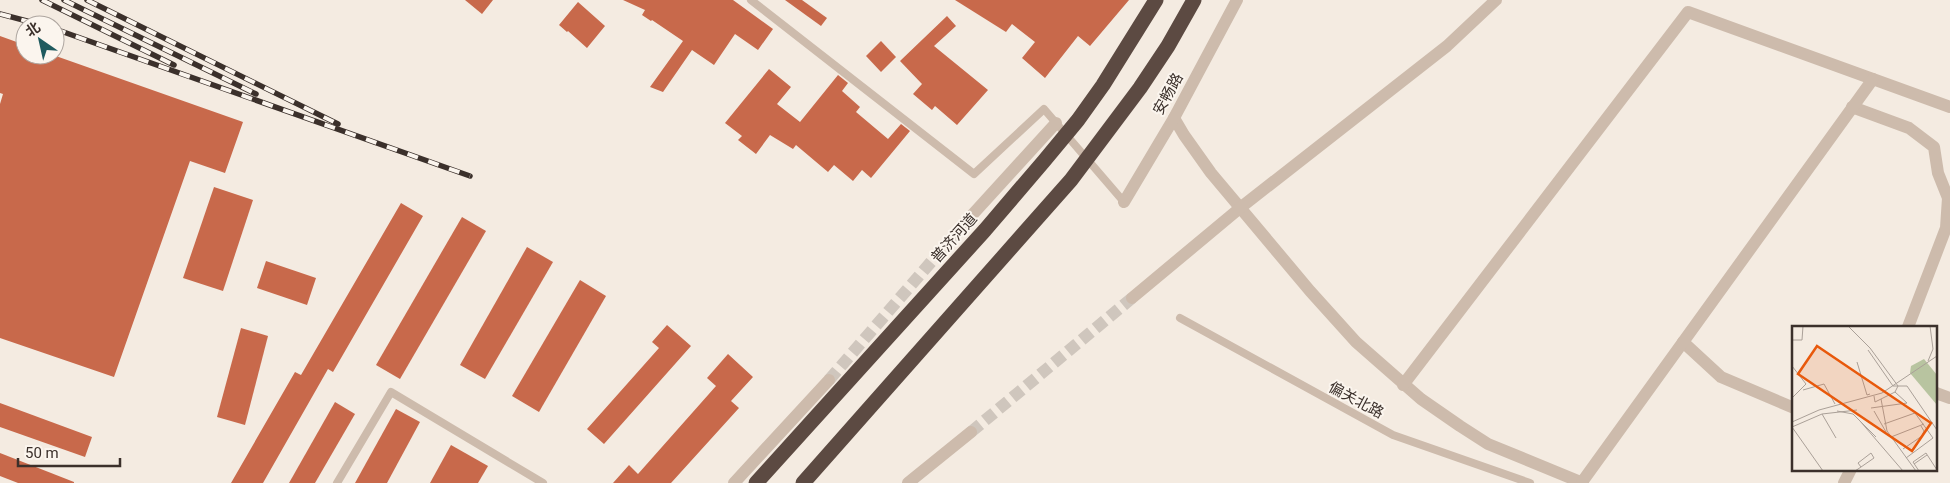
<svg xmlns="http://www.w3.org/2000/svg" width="1950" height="483" font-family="Roboto,'Noto Sans SC',sans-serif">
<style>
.building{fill:#c8694b}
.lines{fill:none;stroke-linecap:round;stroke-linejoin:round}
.street-tunnel{stroke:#cfc6bd;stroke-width:12;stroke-dasharray:12 6;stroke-linecap:butt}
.lane{stroke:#cdbbac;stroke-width:8}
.street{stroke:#cdbbac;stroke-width:12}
.rail-casing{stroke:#3b302b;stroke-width:5.5}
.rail{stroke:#fbf5ee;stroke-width:4;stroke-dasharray:11;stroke-linecap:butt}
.highway-bridge{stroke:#5c4a42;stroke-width:15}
.labels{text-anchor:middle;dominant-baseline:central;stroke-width:4;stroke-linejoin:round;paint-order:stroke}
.street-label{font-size:15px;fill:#3b302b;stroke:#fbf5ee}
.inset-road{fill:none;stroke:#aaa098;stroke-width:1}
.view{fill:#e8590c;fill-opacity:0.15;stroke:#e8590c;stroke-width:2.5}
.inset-edge{fill:none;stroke:#3b302b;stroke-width:2.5}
</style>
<rect width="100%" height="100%" fill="#f4ebe1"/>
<!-- building -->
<g class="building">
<polygon points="465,0 493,0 482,14"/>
<polygon points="623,0 733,0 773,29 758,50 735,34 714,65 692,50 663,92 650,87 683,41 652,20 651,21 642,15 645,10"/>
<polygon points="785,0 802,0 827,18 821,26"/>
<polygon points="955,0 1129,0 1090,46 1078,36 1045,78 1022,58 1035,42 1012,24 1006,32"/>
<polygon points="578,2 605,26 587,48 568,31 567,32 559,25"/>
<polygon points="947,16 956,26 934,46 988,90 957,125 935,106 932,110 913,94 922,84 900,61"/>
<polygon points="0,36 25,45 25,55 53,55 243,122 225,173 190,161 114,377 0,338 0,104 3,94 0,93"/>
<polygon points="881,41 896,57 881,72 866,56"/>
<polygon points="769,69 791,87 777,104 800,122 838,75 848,83 842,91 860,107 856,112 888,139 901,124 910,131 871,178 862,170 853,181 834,165 828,172 796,145 793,149 770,135 756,154 738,140 742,136 725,123"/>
<polygon points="214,187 253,200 223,291 183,278"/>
<polygon points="401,203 423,216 333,372 328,369 263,483 231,483 295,372 301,375"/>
<polygon points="462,217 486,231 400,379 376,365"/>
<polygon points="527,247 553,262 485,379 460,365"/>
<polygon points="266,261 316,278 307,305 257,288"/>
<polygon points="580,280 606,296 539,412 512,396"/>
<polygon points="667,325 691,346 604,444 587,429 659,348 652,342"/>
<polygon points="241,328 268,336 245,425 217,417"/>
<polygon points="728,354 753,377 731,401 739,408 671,483 613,483 629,465 638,474 716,386 707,378"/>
<polygon points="335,402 355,414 315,483 289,483"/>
<polygon points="0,403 92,437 85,457 0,427"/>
<polygon points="396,409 420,422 387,483 355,483"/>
<polygon points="451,445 488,466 478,483 430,483"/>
<polygon points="0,453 74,482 74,483 18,483 0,476"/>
</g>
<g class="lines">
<!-- street-tunnel -->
<g class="street-tunnel">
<polyline points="829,380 963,225"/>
<polyline points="971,432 1132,298"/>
</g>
<!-- lane -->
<g class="lane">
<polyline points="751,0 974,174 1044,109 1124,202"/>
<polyline points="1180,318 1393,435 1530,483"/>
<polyline points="337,483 391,392 543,483"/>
</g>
<!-- street -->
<g class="street">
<polyline points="1852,107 1909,128 1934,147 1938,173 1948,198 1946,228 1908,327"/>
<polyline points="1174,118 1184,135 1211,173 1310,291 1356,342 1421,399 1460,426 1488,444 1583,483"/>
<polyline points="1124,202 1174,118 1237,0"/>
<polyline points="963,225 1056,123"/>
<polyline points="1132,298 1240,208 1447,46 1496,0"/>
<polyline points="1683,342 1721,377 1794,408"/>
<polyline points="1403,385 1688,12 1950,107"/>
<polyline points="1936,393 1950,398"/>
<polyline points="1582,482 1873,79"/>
<polyline points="734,483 829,380"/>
<polyline points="908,483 971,432"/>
<polyline points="1844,483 1851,469"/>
</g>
<defs>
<g id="rail">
<polyline points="42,0 174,65"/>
<polyline points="64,0 256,94"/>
<polyline points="87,0 338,124"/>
<polyline points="0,14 42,25"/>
<polyline points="55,29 470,176"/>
</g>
</defs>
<!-- rail casing -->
<use href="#rail" class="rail-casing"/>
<!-- rail -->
<use href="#rail" class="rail"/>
<!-- highway-bridge -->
<g class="highway-bridge">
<polyline points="756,483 985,230 1044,161 1078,120 1103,85 1156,0"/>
<polyline points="803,483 1071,180 1140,88 1168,46 1194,0"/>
</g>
</g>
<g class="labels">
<!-- street labels -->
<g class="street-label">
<text transform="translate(1168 94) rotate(-61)">安畅路</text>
<text transform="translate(954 238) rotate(-48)">普济河道</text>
<text transform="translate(1356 400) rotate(28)">偏关北路</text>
</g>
</g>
<!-- overview -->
<g transform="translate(1792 326)">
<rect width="145" height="145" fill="#f4ebe1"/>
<path d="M132 33 145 49V79L118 47 119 40Z" fill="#b8c4a0"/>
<path class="inset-road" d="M56 0 78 22 106 60 103 66 83 76 82 70M0 14H10L11 0M76 24 101 60H115L145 104M136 35 141 23 138 0M65 36 75 69 78 68M0 40 14 58 0 72M11 64 32 58 43 78M89 73 95 105 124 145M79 82 115 77 103 66M45 85 61 88 68 95M82 85 94 106M30 88 44 112M0 96 27 84 90 67 145 30M92 98 123 87 141 112 114 132M0 101 30 88 65 84M0 101 31 145M84 111 68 95 111 145M99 111 132 98M111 123 130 110 132 105 129 100M122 138 135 129M63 145 69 141 82 132 79 127 66 137 69 141M127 145 121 136 134 127 145 144"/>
<path class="view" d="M25 20 139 97 120 125 6 48Z"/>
<rect width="145" height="145" class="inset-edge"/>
</g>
<!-- north arrow -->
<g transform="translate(40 40) rotate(326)"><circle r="24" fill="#fbf5ee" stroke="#aea6a0"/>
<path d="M0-4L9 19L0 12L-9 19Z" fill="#1f5a5e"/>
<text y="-8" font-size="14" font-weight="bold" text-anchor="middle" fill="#3b302b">北</text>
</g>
<!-- scale -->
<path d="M18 458v8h102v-8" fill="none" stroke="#3b302b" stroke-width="2.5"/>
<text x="25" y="458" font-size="15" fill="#3b302b" stroke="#fbf5ee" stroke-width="4" paint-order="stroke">50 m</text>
</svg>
